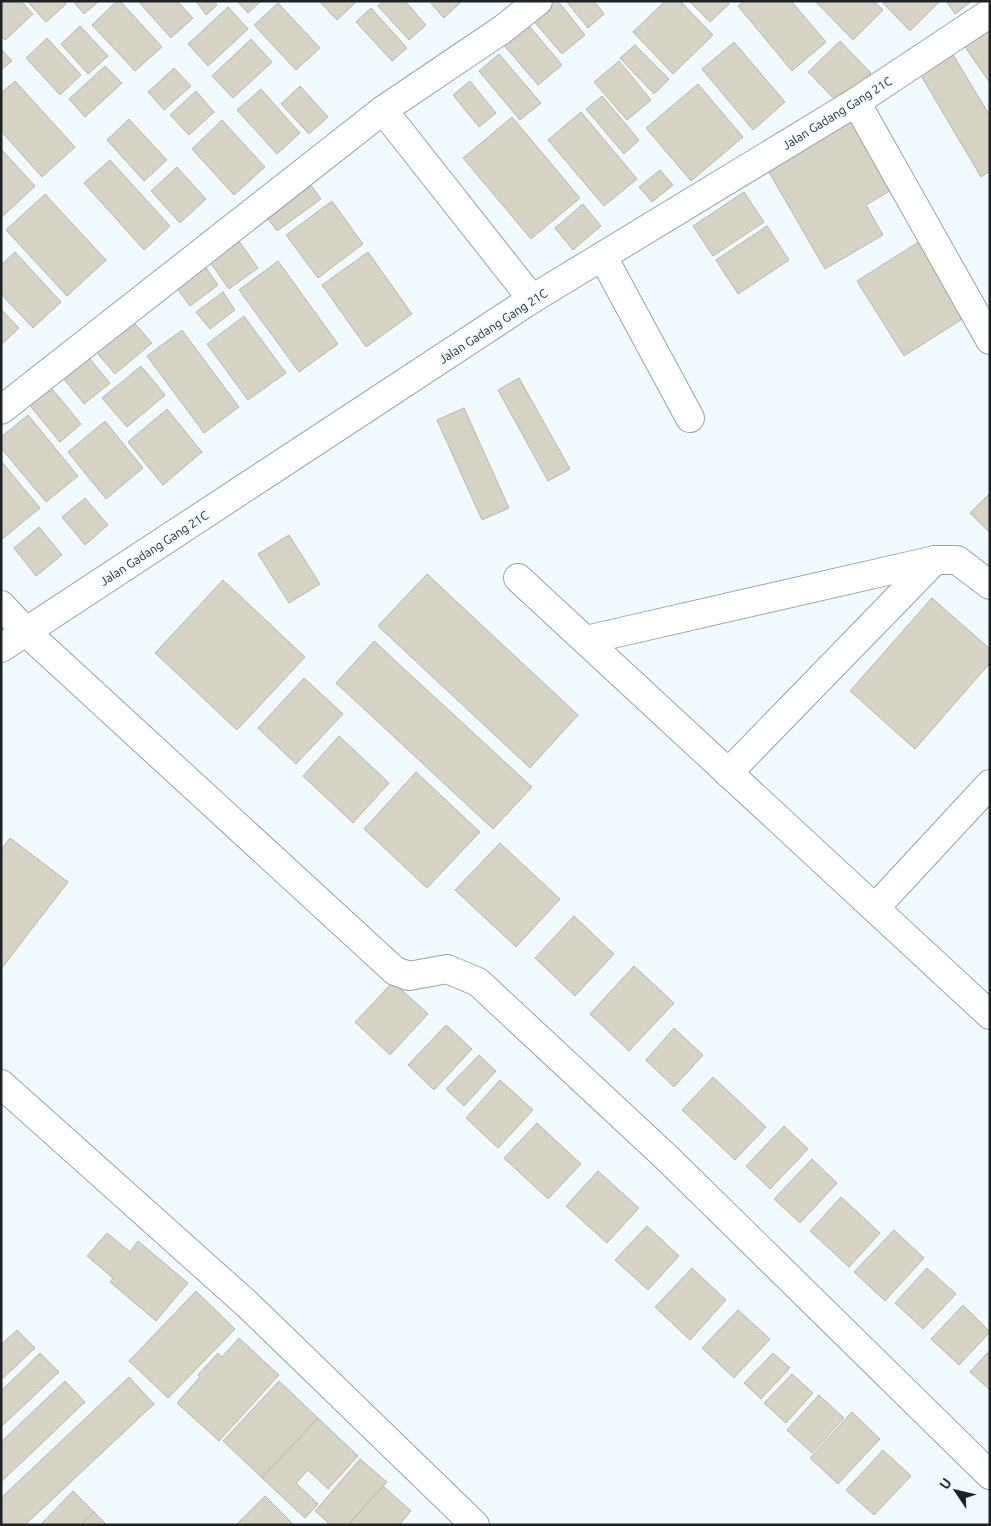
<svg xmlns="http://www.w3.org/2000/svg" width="991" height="1526" font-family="Ubuntu,sans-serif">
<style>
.building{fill:#d6d3c5;stroke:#bab7a9}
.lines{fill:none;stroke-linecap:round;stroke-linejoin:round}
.street-casing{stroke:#95a4ab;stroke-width:30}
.street{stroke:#fff;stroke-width:28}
.labels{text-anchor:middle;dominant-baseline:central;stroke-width:4.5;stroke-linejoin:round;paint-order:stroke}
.street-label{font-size:12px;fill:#1c2225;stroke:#f1fbff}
</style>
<rect width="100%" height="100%" fill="#f1fbff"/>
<!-- building -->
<g class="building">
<polygon points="1,1 21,1 33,14 5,40 1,36"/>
<polygon points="27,1 64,1 66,4 46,22"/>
<polygon points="73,1 97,1 98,2 84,14"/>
<polygon points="117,1 120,1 162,47 135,71 92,25"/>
<polygon points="138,1 177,1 193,18 171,38"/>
<polygon points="196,1 214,1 217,5 206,15"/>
<polygon points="237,1 261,1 248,13"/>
<polygon points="319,1 357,1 337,20"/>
<polygon points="383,1 405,1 426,25 409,40 378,6"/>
<polygon points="429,1 462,1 444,18"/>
<polygon points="552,1 558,1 585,35 562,54 531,18"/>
<polygon points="566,1 594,1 604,14 588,28"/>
<polygon points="665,1 680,1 713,35 673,74 633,32"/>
<polygon points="689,1 727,1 729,4 710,22"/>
<polygon points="744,1 791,1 826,42 792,71 738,6"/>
<polygon points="815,1 874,1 883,10 853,40"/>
<polygon points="881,1 940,1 910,31"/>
<polygon points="946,1 972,1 955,14"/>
<polygon points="278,3 320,48 296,70 254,25"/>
<polygon points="228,7 248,29 208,66 188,44"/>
<polygon points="371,8 407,48 392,61 356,22"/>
<polygon points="525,21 562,65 538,85 501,42"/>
<polygon points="80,26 108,56 88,74 61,44"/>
<polygon points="990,26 990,83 963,44"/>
<polygon points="47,38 81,75 60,95 26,58"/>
<polygon points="251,39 272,62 233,98 212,76"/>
<polygon points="840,41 871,73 839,104 808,72"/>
<polygon points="734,42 785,102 753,130 702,69"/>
<polygon points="635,45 669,79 654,94 620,58"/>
<polygon points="949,48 990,116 990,171 981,177 916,67"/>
<polygon points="1,49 12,61 1,70"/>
<polygon points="499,54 541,103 520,120 479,71"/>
<polygon points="619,61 651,100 627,120 594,82"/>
<polygon points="105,66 122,83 85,117 69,99"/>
<polygon points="174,68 191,86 164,110 148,92"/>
<polygon points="15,81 75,147 42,177 1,131 1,93"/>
<polygon points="470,81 496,113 479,127 453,95"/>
<polygon points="698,84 743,137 691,181 646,128"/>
<polygon points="300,86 328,117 309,134 281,104"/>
<polygon points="261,89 300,133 277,154 237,110"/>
<polygon points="196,91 214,112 189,135 170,115"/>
<polygon points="602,96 639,140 624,154 586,109"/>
<polygon points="581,112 637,179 604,206 548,140"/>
<polygon points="512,117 580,198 531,239 463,158"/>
<polygon points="851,117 893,189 866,205 883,235 825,269 766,167"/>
<polygon points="129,119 167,160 144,181 107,140"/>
<polygon points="222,120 265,167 234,195 192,149"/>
<polygon points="2,150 35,186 1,218 1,150"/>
<polygon points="110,160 170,226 144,250 84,183"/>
<polygon points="177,167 206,199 180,223 151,191"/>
<polygon points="660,170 673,185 652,202 639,187"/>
<polygon points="304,176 321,199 277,231 260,208"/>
<polygon points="744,192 764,222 713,256 693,226"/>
<polygon points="45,194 106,260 67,296 6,230"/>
<polygon points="332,201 363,244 318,278 286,235"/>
<polygon points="583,204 601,226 573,250 555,228"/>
<polygon points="767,226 789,260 738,294 716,260"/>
<polygon points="236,237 258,268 229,289 207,258"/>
<polygon points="920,241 967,316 904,356 857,281"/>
<polygon points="15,252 61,302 33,328 1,294 1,265"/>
<polygon points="368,252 412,314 366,347 322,285"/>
<polygon points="200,259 218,285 190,306 171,280"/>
<polygon points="278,261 338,344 299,372 239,290"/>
<polygon points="223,292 235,310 210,329 196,312"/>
<polygon points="1,309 19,328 1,345"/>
<polygon points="244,316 286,373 248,400 207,344"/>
<polygon points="129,317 152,343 115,374 93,348"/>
<polygon points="182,330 239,407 204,433 147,356"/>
<polygon points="85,353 110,383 84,404 60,374"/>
<polygon points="141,366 165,395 127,427 102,398"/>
<polygon points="519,378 570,469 548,481 498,390"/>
<polygon points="49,385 81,424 60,442 27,402"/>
<polygon points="464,408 509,508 482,520 437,420"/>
<polygon points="167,409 202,452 163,485 128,442"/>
<polygon points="28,415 78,476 46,502 1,448 1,437"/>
<polygon points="105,421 143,468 106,499 68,452"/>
<polygon points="1,461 40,508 1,540"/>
<polygon points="990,493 990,533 970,513"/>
<polygon points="85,498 108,525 85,545 62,517"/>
<polygon points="39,527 62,555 36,576 14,548"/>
<polygon points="289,535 320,584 289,603 258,554"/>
<polygon points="427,574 578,715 530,768 378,626"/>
<polygon points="223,580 305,657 237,730 155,653"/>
<polygon points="932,598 990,649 990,663 915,749 850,691"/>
<polygon points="374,641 532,787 493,829 336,683"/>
<polygon points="304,678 343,714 296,764 258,728"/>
<polygon points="339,736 389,783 353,823 303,776"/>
<polygon points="416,772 480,832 427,888 364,829"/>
<polygon points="10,838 68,882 1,969 1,850"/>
<polygon points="500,843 560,899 516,947 455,890"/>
<polygon points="574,916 614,954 575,996 535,958"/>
<polygon points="634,966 674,1003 629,1051 590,1014"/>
<polygon points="393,982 428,1014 390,1055 355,1022"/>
<polygon points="446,1025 472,1049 434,1090 408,1065"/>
<polygon points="674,1028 703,1055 674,1087 646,1060"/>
<polygon points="479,1055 496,1071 464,1106 446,1089"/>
<polygon points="713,1077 766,1127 735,1160 682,1110"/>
<polygon points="500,1080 533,1110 498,1148 466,1118"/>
<polygon points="537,1123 581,1164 548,1199 504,1158"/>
<polygon points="784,1126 808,1149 770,1189 746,1166"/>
<polygon points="812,1159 837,1183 800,1223 774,1199"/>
<polygon points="598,1171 639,1208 607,1243 566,1206"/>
<polygon points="841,1197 880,1233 849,1267 810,1231"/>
<polygon points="647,1226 679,1256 648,1290 615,1260"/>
<polygon points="894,1230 924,1258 885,1301 854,1272"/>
<polygon points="107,1233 130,1252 138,1241 188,1283 156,1321 110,1282 113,1278 87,1256"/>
<polygon points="692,1268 726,1300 690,1340 655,1307"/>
<polygon points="927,1268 956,1294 923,1329 895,1303"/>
<polygon points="196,1291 235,1329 168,1398 129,1361"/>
<polygon points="963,1305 990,1332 959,1365 931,1339"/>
<polygon points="738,1310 770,1339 734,1378 702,1348"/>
<polygon points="17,1330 35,1348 1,1380 1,1345"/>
<polygon points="239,1338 279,1375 219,1441 177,1403 200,1377 198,1375 218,1353 222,1357"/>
<polygon points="990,1350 990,1390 970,1372"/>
<polygon points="40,1353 59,1372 1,1427 1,1391"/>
<polygon points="773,1353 790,1368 761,1399 744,1383"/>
<polygon points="792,1374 813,1393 786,1423 764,1403"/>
<polygon points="129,1377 154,1404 25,1525 1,1525 1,1498"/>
<polygon points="65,1381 85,1402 1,1482 1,1442"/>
<polygon points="279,1381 318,1418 262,1478 223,1441"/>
<polygon points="819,1395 844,1418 812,1453 787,1430"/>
<polygon points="852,1412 880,1439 838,1484 810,1458"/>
<polygon points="318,1418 358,1456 328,1489 308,1470 296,1483 318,1504 305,1518 262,1478"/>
<polygon points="883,1450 911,1476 874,1515 846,1490"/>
<polygon points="360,1459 387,1482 348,1525 331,1525 315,1511"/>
<polygon points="383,1486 411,1511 399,1525 348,1525"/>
<polygon points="73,1491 94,1512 81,1525 40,1525"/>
<polygon points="265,1496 294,1525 236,1525"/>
<polygon points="94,1512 107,1525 81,1525"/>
</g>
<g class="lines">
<defs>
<g id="street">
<polyline points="856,102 990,340"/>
<polyline points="383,110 532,299"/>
<polyline points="603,257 690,418"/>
<polyline points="1,410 383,110 503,29 538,1"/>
<polyline points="518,578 990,1015"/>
<polyline points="1,605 26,632 395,971 409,976 447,969 478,982 666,1157 990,1475"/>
<polyline points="586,640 935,560 957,560 990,585"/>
<polyline points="1,648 532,299 856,102 990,13"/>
<polyline points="728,773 935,560"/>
<polyline points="875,908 990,784"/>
<polyline points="1,1084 248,1305 475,1525"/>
</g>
</defs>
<!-- street casing -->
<use href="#street" class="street-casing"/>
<!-- street -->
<use href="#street" class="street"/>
</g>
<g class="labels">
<!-- street labels -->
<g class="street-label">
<text transform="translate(837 113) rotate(-32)">Jalan Gadang Gang 21C</text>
<text transform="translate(493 326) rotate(-33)">Jalan Gadang Gang 21C</text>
<text transform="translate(154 548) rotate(-33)">Jalan Gadang Gang 21C</text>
</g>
</g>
<!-- border -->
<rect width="991" height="1526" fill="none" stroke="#1c2225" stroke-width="5"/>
<!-- north arrow -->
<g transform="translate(956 1491) rotate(305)" stroke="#f1fbff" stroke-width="4" paint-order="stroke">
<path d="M0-4L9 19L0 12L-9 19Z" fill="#1c2225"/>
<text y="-8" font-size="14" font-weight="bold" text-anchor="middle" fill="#1c2225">U</text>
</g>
</svg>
